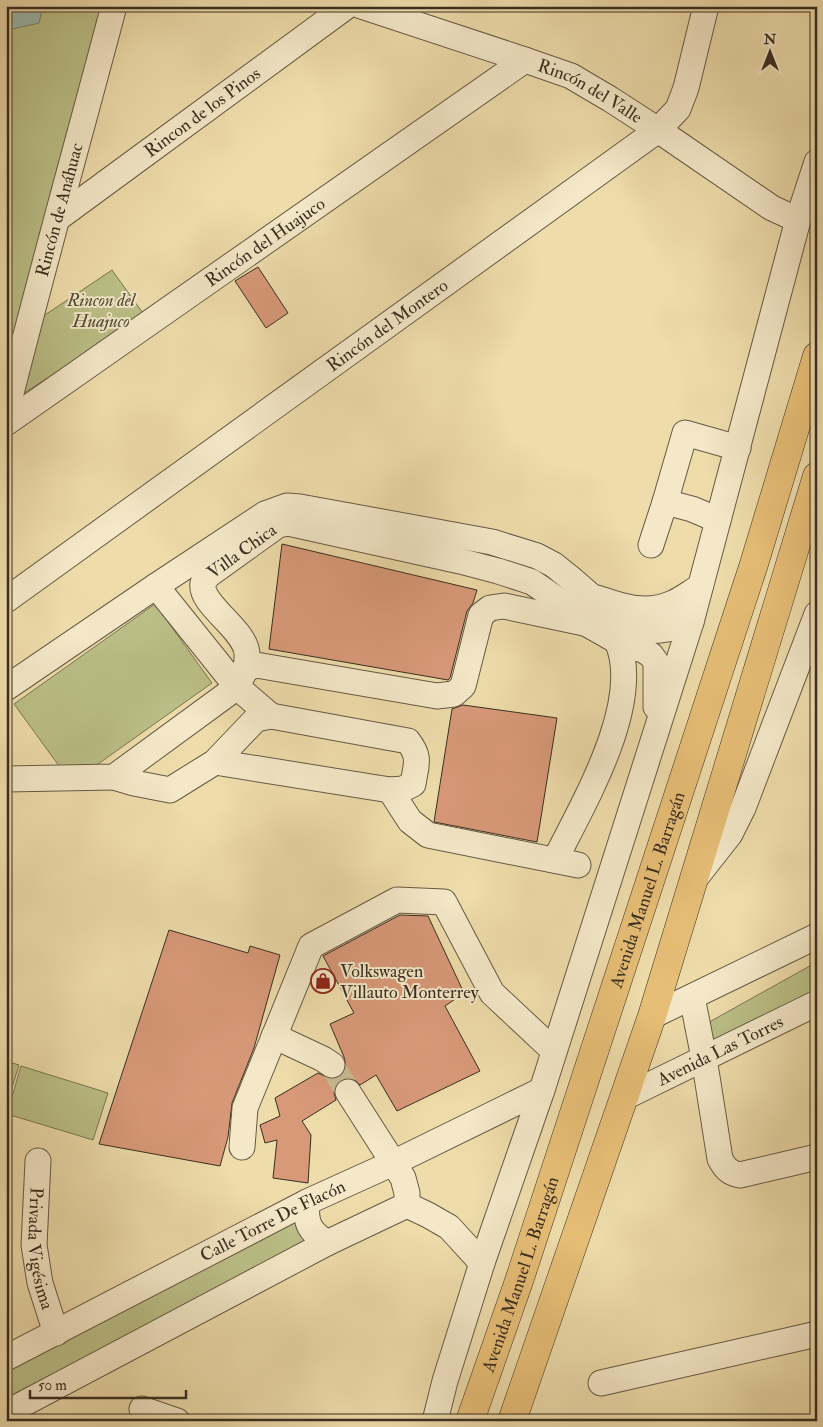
<svg xmlns="http://www.w3.org/2000/svg" width="823" height="1427" font-family="'IM FELL Double Pica',serif">
<style>
.green{fill:#bbbf87;stroke:#7a7654}
.water{fill:#9abaaf;stroke:#738276}
.building{fill:#d89979;stroke:#382e21}
.lines{fill:none;stroke-linecap:round;stroke-linejoin:round}
.minor-tunnel{stroke:#cab98f;stroke-width:25;stroke-dasharray:25 12;stroke-linecap:butt}
.minor-casing{stroke:#665a44;stroke-width:27}
.highway-casing{stroke:#382e21;stroke-width:29}
.minor{stroke:#f4e8c8;stroke-width:25}
.highway{stroke:#e7be76;stroke-width:28}
.labels{text-anchor:middle;dominant-baseline:central;stroke-width:4;stroke-linejoin:round;paint-order:stroke}
.street-label{font-size:18px;fill:#382e21;stroke:#f4e8c8}
.park-label{font-size:18px;font-style:italic;fill:#524b35;stroke:#f4e8c8}
.poi-label{font-size:18px;fill:#382e21;stroke:#f4e8c8;text-anchor:start}
</style>
<rect width="100%" height="100%" fill="#eedcab"/>
<filter id="stains"><feTurbulence type="fractalNoise" baseFrequency=".004" numOctaves="4"/><feColorMatrix values="0 0 0 0 .2 0 0 0 0 .09 0 0 0 0 .02 0 0 0 .5 -.17"/></filter>
<radialGradient id="worn" r=".72"><stop offset=".6" stop-color="#630" stop-opacity="0"/><stop offset="1" stop-color="#630" stop-opacity=".3"/></radialGradient>
<!-- green -->
<g class="green">
<polygon points="6,6 101,6 6,369"/>
<polygon points="112,270 145,316 24,393 39,319"/>
<polygon points="155,604 212,683 91,769 62,770 14,704"/>
<polygon points="817,962 817,996 713,1041 708,1029 711,1021"/>
<polygon points="6,1061 19,1065 6,1107"/>
<polygon points="21,1066 108,1093 93,1140 7,1114"/>
<polygon points="297,1216 310,1242 6,1398 6,1365"/>
</g>
<!-- water -->
<polygon class="water" points="6,6 43,6 39,23 12,29 6,21"/>
<!-- building -->
<g class="building">
<polygon points="258,267 288,313 266,328 235,281"/>
<polygon points="282,544 477,590 473,603 467,611 450,678 448,680 269,649"/>
<polygon points="463,705 557,718 537,842 434,822 452,709"/>
<polygon points="400,915 428,916 464,993 445,1006 480,1071 397,1111 376,1075 360,1085 354,1079 347,1078 341,1080 335,1086 334,1093 336,1100 302,1121 311,1135 308,1183 273,1178 277,1140 265,1143 260,1125 280,1116 275,1098 318,1073 331,1079 338,1078 344,1073 346,1066 344,1057 330,1024 354,1013 323,956"/>
<polygon points="169,930 248,953 250,946 280,955 254,1048 232,1103 228,1137 220,1166 99,1144"/>
</g>
<g class="lines">
<!-- minor-tunnel -->
<polyline class="minor-tunnel" points="332,1065 348,1092"/>
<defs>
<g id="minor">
<path id="s1" d="M361 6 525 60 571 76 610 99 658 130 772 208 798 220"/>
<path id="s2" d="M58 218 347 6"/>
<path id="s3" d="M6 413C40 277 78 142 114 6"/>
<path id="s4" d="M6 423 525 60"/>
<polyline points="718,520 692,509 665,502 685,433 738,448"/>
<polyline points="651,545 665,502"/>
<polyline points="156,586 237,687 271,716"/>
<path d="M597 598C624 607 646 615 673 603 682 599 691 592 700 587"/>
<path id="s5" d="M6 600 658 130 678 109 686 88 706 6"/>
<polyline points="246,669 256,665 437,696 454,694 463,686 481,615 490,608 504,606 584,623"/>
<polyline points="6,688 156,586 265,514 287,506 300,507 492,542 537,556 554,565 569,577 592,597 609,615 623,626 634,630 646,631 661,630 675,628 691,622"/>
<path d="M114 777 134 783 170 790 215 762 256 719 271 716 408 741C421 758 416 764 413 784L403 789 390 790 215 762"/>
<path id="s6" d="M6 779 114 777 237 687C242 676 248 667 247 654 246 629 199 605 203 583 204 581 206 579 207 576L278 525 288 523 460 561 498 571 532 582 570 608 587 624 624 645 643 650 651 655 656 662V707"/>
<polyline points="390,790 410,821 428,835 578,865"/>
<path d="M555 860C583 804 644 702 617 641"/>
<polyline points="697,876 730,834 743,808 817,614"/>
<path d="M692 997 704 1058 720 1159C725 1168 729 1173 740 1175L817 1157"/>
<polyline points="652,1016 817,936"/>
<polyline points="274,1036 323,1059 332,1065"/>
<polyline points="348,1092 403,1178 407,1193 407,1205"/>
<path id="s7" d="M625 1097 817 1003"/>
<polyline points="242,1147 245,1108 311,946 397,900 444,902 492,993 554,1051"/>
<path id="s8" d="M38 1161 34 1245 40 1283 56 1333"/>
<path d="M307 1202C305 1223 309 1231 327 1243"/>
<path id="s9" d="M6 1358 307 1202 393 1163 542 1090"/>
<polyline points="601,1383 817,1334"/>
<polyline points="142,1409 177,1421"/>
<polyline points="6,1413 327,1243 407,1205 428,1215 449,1227 482,1263"/>
<polyline points="435,1421 445,1381 482,1263 542,1090 691,622 798,220 817,162"/>
</g>
<g id="highway">
<path id="s10" d="M470 1421 519 1281 754 564 817 356"/>
<polyline points="512,1421 652,1016 817,476"/>
</g>
</defs>
<!-- minor casing -->
<use href="#minor" class="minor-casing"/>
<!-- highway casing -->
<use href="#highway" class="highway-casing"/>
<!-- minor -->
<use href="#minor" class="minor"/>
<!-- highway -->
<use href="#highway" class="highway"/>
</g>
<!-- icons -->
<defs>
<symbol id="shop-ring" viewBox="-11 -11 22 22"><circle r="9.5" fill="#f4e8c8" stroke="#8f2418" stroke-width="1.5"/><path d="M-5-2.5h2.3a2.7 3.5 0 0 1 5.4 0H5L5.5 6h-11ZM-1.5-2.5h3a1.5 2.3 0 0 0-3 0Z" fill="#8f2418"/></symbol>
</defs>
<g fill-rule="evenodd">
<use href="#shop-ring" x="309" y="967" width="28" height="28"/>
</g>
<g class="labels">
<!-- street labels -->
<g class="street-label">
<text stroke="none"><textPath href="#s1" startOffset="245">Rincón del Valle</textPath></text>
<text stroke="none"><textPath href="#s2" startOffset="179">Rincon de los Pinos</textPath></text>
<text stroke="none"><textPath href="#s3" startOffset="210">Rincón de Anáhuac</textPath></text>
<text stroke="none"><textPath href="#s4" startOffset="316">Rincón del Huajuco</textPath></text>
<text stroke="none"><textPath href="#s5" startOffset="470">Rincón del Montero</textPath></text>
<text stroke="none"><textPath href="#s6" startOffset="432">Villa Chica</textPath></text>
<text stroke="none"><textPath href="#s10" startOffset="560">Avenida Manuel L. Barragán</textPath></text>
<text stroke="none"><textPath href="#s7" startOffset="106">Avenida Las Torres</textPath></text>
<text stroke="none"><textPath href="#s9" startOffset="300">Calle Torre De Flacón</textPath></text>
<text stroke="none"><textPath href="#s8" startOffset="88">Privada Vigésima</textPath></text>
<text stroke="none"><textPath href="#s10" startOffset="155">Avenida Manuel L. Barragán</textPath></text>
</g>
<!-- park labels -->
<g class="park-label">
<text x="101" y="300">Rincon del<tspan x="101" dy="21">Huajuco</tspan></text>
</g>
<!-- poi labels -->
<g class="poi-label">
<text x="340" y="971">Volkswagen<tspan x="340" dy="21">Villauto Monterrey</tspan></text>
</g>
</g>
<!-- margin -->
<rect width="823" height="1427" fill="none" stroke="#eedcab" stroke-width="25"/>
<rect x="8" y="8" width="808" height="1412" fill="none" stroke="#382e21" stroke-width="2.5"/>
<rect x="12" y="12" width="798" height="1402" fill="none" stroke="#382e21"/>
<!-- north arrow -->
<g transform="translate(770 52)" stroke="#f4e8c8" stroke-width="4" paint-order="stroke">
<path d="M0-4L9 19L0 12L-9 19Z" fill="#382e21"/>
<text y="-8" font-size="14" font-weight="bold" text-anchor="middle" fill="#382e21">N</text>
</g>
<!-- scale -->
<path d="M30 1390v8h156v-8" fill="none" stroke="#382e21" stroke-width="2.5"/>
<text x="38" y="1390" font-size="15" fill="#382e21" stroke="#f4e8c8" stroke-width="4" paint-order="stroke">50 m</text>
<rect width="100%" height="100%" filter="url(#stains)"/>
<rect width="100%" height="100%" fill="url(#worn)"/>
</svg>
